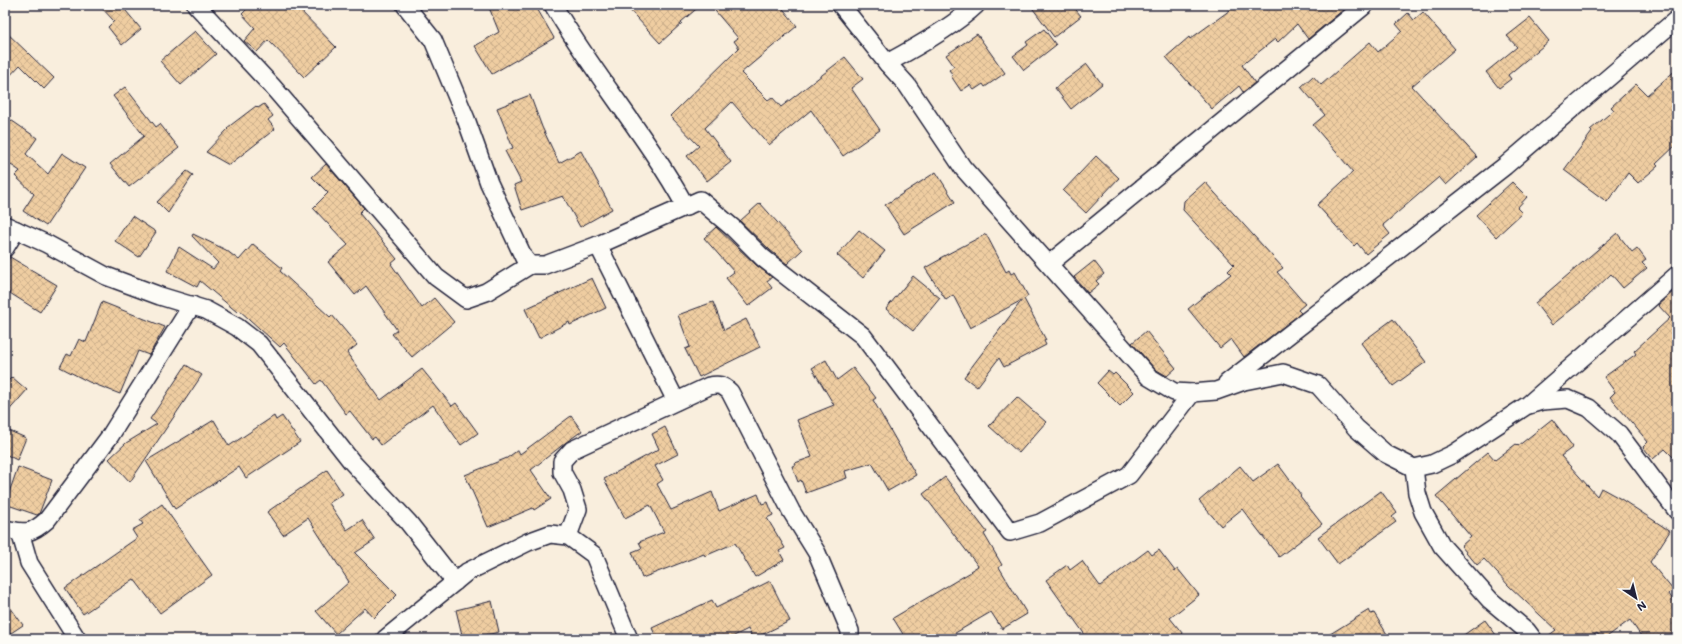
<svg xmlns="http://www.w3.org/2000/svg" width="1682" height="644" font-family="Mali,sans-serif">
<style>
.building{fill:url(#building-cross-hatch);stroke:#22223b}
.lines{fill:none;stroke-linecap:round;stroke-linejoin:round}
.street-casing{stroke:#22223b;stroke-width:20}
.street{stroke:#fdfcf7;stroke-width:17}
</style>
<defs>
<pattern id="building-cross-hatch" width="8" height="8" patternUnits="userSpaceOnUse"><rect width="8" height="8" fill="#efcda1"/><path d="M0 0l8 8M0 8l8-8" fill="none" stroke="#cdb08c"/></pattern>
</defs>
<rect width="100%" height="100%" fill="#f9eedd"/>
<filter id="ink" filterUnits="userSpaceOnUse"><feTurbulence type="fractalNoise" baseFrequency=".025" numOctaves="2"/><feDisplacementMap in="SourceGraphic" scale="8" xChannelSelector="R" yChannelSelector="G"/><feConvolveMatrix kernelMatrix="1 2 1 2 8 2 1 2 1" color-interpolation-filters="sRGB"/></filter>
<g filter="url(#ink)">
<!-- building -->
<g class="building">
<polygon points="99,5 121,5 141,29 122,45 108,27 114,21"/>
<polygon points="251,5 295,5 336,47 304,77 268,40 257,52 244,41 255,28 242,14"/>
<polygon points="488,5 535,5 554,38 492,74 475,46 499,32"/>
<polygon points="625,5 701,5 681,22 682,23 660,43"/>
<polygon points="710,5 780,5 797,26 741,73 768,100 772,97 781,107 845,57 863,79 851,88 880,130 843,156 811,110 769,145 732,102 705,128 731,162 707,181 687,156 699,146 670,116 739,48 734,41 738,38"/>
<polygon points="1030,5 1072,5 1081,16 1054,37"/>
<polygon points="1237,5 1349,5 1308,39 1297,24 1278,42 1275,39 1242,65 1255,83 1243,92 1239,86 1212,109 1166,57 1189,37 1190,39"/>
<polygon points="1423,12 1455,49 1412,86 1477,157 1446,185 1439,177 1383,225 1390,234 1366,254 1357,243 1354,246 1317,205 1353,172 1313,125 1325,115 1301,87 1313,76 1321,85 1370,42 1378,52 1402,31 1396,24 1408,13 1414,20"/>
<polygon points="1530,18 1549,41 1508,75 1511,79 1499,88 1486,72 1517,47 1507,36"/>
<polygon points="1044,29 1056,45 1024,70 1013,56 1028,45 1026,42"/>
<polygon points="5,31 54,78 44,89 20,65 5,81"/>
<polygon points="195,31 216,54 181,85 160,61"/>
<polygon points="977,34 1005,73 985,87 983,84 974,90 970,85 961,91 951,76 953,75 949,70 954,66 946,55"/>
<polygon points="1087,64 1102,84 1071,109 1055,88"/>
<polygon points="1677,69 1677,144 1656,164 1658,166 1638,183 1628,173 1607,202 1564,170 1592,132 1590,130 1614,110 1611,107 1636,84 1647,95"/>
<polygon points="125,87 156,127 160,124 179,148 129,187 110,164 144,136 113,96"/>
<polygon points="530,95 542,127 559,163 581,151 612,209 580,227 563,196 522,210 514,185 521,182 505,151 513,148 497,108"/>
<polygon points="264,104 273,116 268,120 275,129 229,165 206,152 228,129 227,128 256,106 258,108"/>
<polygon points="5,116 37,138 26,154 48,174 62,153 85,168 46,226 23,211 34,194 15,176 20,171 5,161"/>
<polygon points="1096,156 1119,178 1086,213 1063,191"/>
<polygon points="326,164 364,208 359,213 397,259 391,264 422,308 434,298 454,322 412,357 392,334 397,330 366,286 355,295 328,262 348,245 313,208 328,193 312,177"/>
<polygon points="187,171 193,175 168,213 157,202"/>
<polygon points="936,172 955,202 904,234 885,205"/>
<polygon points="1205,182 1283,268 1277,272 1305,304 1298,310 1301,313 1244,357 1231,339 1220,348 1188,309 1231,274 1228,271 1234,265 1183,210 1184,201"/>
<polygon points="1512,182 1527,197 1517,208 1522,213 1496,237 1476,215"/>
<polygon points="760,203 802,250 787,264 770,250 740,221"/>
<polygon points="132,216 156,232 139,257 115,241"/>
<polygon points="716,227 756,265 772,277 767,281 772,288 748,306 726,278 734,272 704,238"/>
<polygon points="859,230 885,251 863,278 837,255"/>
<polygon points="1617,233 1632,252 1637,248 1646,260 1642,263 1647,268 1623,288 1611,274 1586,298 1552,325 1535,303"/>
<polygon points="193,234 226,250 239,260 253,244 282,268 280,271 330,317 332,315 357,345 347,353 381,400 422,369 452,406 456,403 478,433 461,445 433,405 381,445 375,437 372,439 350,411 346,414 321,380 316,384 284,343 280,347 239,310 237,312 200,281 197,287 167,271 179,247 213,269 218,263 192,236"/>
<polygon points="986,234 1006,272 1009,270 1011,274 1015,272 1028,296 1024,299 1046,340 1044,341 1046,345 1004,367 999,358 977,387 964,377 1022,300 970,328 953,295 946,300 925,268 941,259 940,258"/>
<polygon points="10,257 57,285 40,312 5,290 5,266"/>
<polygon points="1094,261 1104,274 1096,281 1099,284 1088,293 1074,277"/>
<polygon points="913,276 940,298 913,331 886,309"/>
<polygon points="592,278 606,308 570,325 569,322 539,338 525,309"/>
<polygon points="1674,291 1677,295 1677,461 1665,449 1653,459 1643,447 1648,442 1610,397 1615,392 1604,377 1636,354 1634,351 1670,318 1658,305"/>
<polygon points="102,302 165,327 149,355 138,351 120,394 89,382 60,367 67,354 71,356 79,339 86,342"/>
<polygon points="713,302 724,330 746,319 760,347 699,377 685,349 690,347 678,315"/>
<polygon points="1393,319 1426,362 1393,386 1361,343"/>
<polygon points="1146,331 1176,368 1167,376 1155,369 1132,343"/>
<polygon points="826,360 837,380 853,368 876,398 873,400 916,475 888,491 872,463 845,471 847,478 806,493 801,480 798,482 792,466 796,465 795,463 812,457 797,420 834,405 812,368"/>
<polygon points="186,365 202,375 130,482 109,459 126,443 157,424 150,419"/>
<polygon points="1108,371 1113,375 1115,373 1134,392 1120,406 1097,383"/>
<polygon points="12,377 27,390 5,415 5,384"/>
<polygon points="1017,397 1046,422 1019,453 989,426"/>
<polygon points="274,416 276,420 282,416 300,442 246,478 239,467 175,509 146,461 214,420 229,446"/>
<polygon points="571,416 582,431 565,443 531,470 551,499 534,510 533,508 488,527 465,475 507,458 518,450 520,454"/>
<polygon points="1552,419 1573,447 1561,456 1597,496 1601,488 1621,499 1670,531 1650,562 1673,590 1669,594 1677,606 1677,639 1643,639 1630,620 1604,639 1601,639 1597,633 1588,639 1544,639 1556,630 1509,586 1484,559 1477,565 1461,546 1471,537 1436,496 1488,452 1495,460 1516,444 1518,446"/>
<polygon points="665,427 678,454 655,466 663,480 657,484 671,510 712,492 719,511 758,494 762,504 768,502 773,515 767,518 785,548 779,551 784,560 755,577 735,543 705,556 704,554 642,578 632,552 642,548 639,542 664,532 650,505 625,518 604,479 659,449 652,434"/>
<polygon points="5,429 26,438 17,460 5,454"/>
<polygon points="1278,464 1301,495 1300,496 1322,524 1279,557 1242,509 1221,526 1199,501 1240,466 1253,482"/>
<polygon points="18,467 52,480 39,514 37,515 5,504"/>
<polygon points="327,470 343,494 329,503 347,530 362,520 375,540 355,553 397,595 374,618 365,608 336,634 316,611 349,582 308,518 283,535 267,512"/>
<polygon points="945,477 987,532 984,534 1002,565 999,567 1027,614 1002,629 991,612 945,639 906,639 893,618 971,572 970,571 978,566 923,494"/>
<polygon points="1381,491 1397,513 1392,517 1396,522 1338,564 1318,537"/>
<polygon points="162,504 212,575 160,613 134,579 83,614 65,588 137,538 132,530 143,524 140,520"/>
<polygon points="1148,550 1152,555 1159,550 1175,571 1178,569 1199,595 1170,618 1187,639 1088,639 1046,580 1067,565 1070,570 1082,561 1100,586"/>
<polygon points="770,581 790,621 753,639 748,629 728,639 657,639 652,628 712,600 716,608"/>
<polygon points="5,600 23,625 5,637"/>
<polygon points="492,601 499,632 469,639 463,639 456,610"/>
<polygon points="1369,610 1371,614 1374,613 1390,639 1322,639"/>
<polygon points="1485,620 1499,639 1458,639"/>
</g>
<g class="lines">
<defs>
<g id="street">
<polyline points="196,5 272,86 436,277 466,299 486,292 530,265"/>
<polyline points="405,5 433,40 466,119 489,183 524,258 530,265 545,265 598,245 700,200 733,228 763,258 863,336 1010,532 1040,523 1129,475 1192,393"/>
<path d="M553 5C594 75 647 136 686 207"/>
<polyline points="841,5 887,63 907,85 963,168 1149,377 1174,392 1192,393 1216,391 1244,381 1283,373 1318,385 1356,428 1386,454 1414,468 1432,464 1453,454 1526,406 1542,401 1568,399 1589,408 1619,434 1677,511"/>
<path d="M887 63C915 48 953 27 976 5"/>
<polyline points="5,225 47,244 106,276 160,296 206,310 237,327 259,344 352,462 408,522 455,582"/>
<polyline points="598,245 676,401"/>
<polyline points="5,248 16,230"/>
<polyline points="1049,264 1365,5"/>
<polyline points="1227,383 1505,166 1677,19"/>
<polyline points="1529,404 1677,275"/>
<polyline points="1414,468 1417,493 1423,512 1442,546 1490,600 1527,631 1533,639"/>
<path d="M5 529C26 533 30 535 47 520L110 436 192 305"/>
<polyline points="20,532 29,563 77,639"/>
<path d="M568 536 578 509 572 490 562 472V461L572 450 709 386C719 384 723 385 730 392L791 511 817 553 850 631V639"/>
<polyline points="385,639 467,572 528,542 550,534 568,536 594,555 629,639"/>
</g>
</defs>
<!-- street casing -->
<use href="#street" class="street-casing"/>
<!-- street -->
<use href="#street" class="street"/>
</g>
</g>
<!-- margin -->
<rect width="1682" height="644" fill="none" stroke="#fdfcf7" stroke-width="20"/>
<rect x="10" y="10" width="1662" height="624" fill="none" stroke="#22223b" stroke-width="1.5" filter="url(#ink)"/>
<!-- north arrow -->
<g transform="translate(1636 598) rotate(145)" stroke="#fdfcf7" stroke-width="3" paint-order="stroke">
<path d="M0-3L7 15L0 10L-7 15Z" fill="#22223b"/>
<text y="-6" font-size="11" font-weight="bold" text-anchor="middle" fill="#22223b">N</text>
</g>
</svg>
